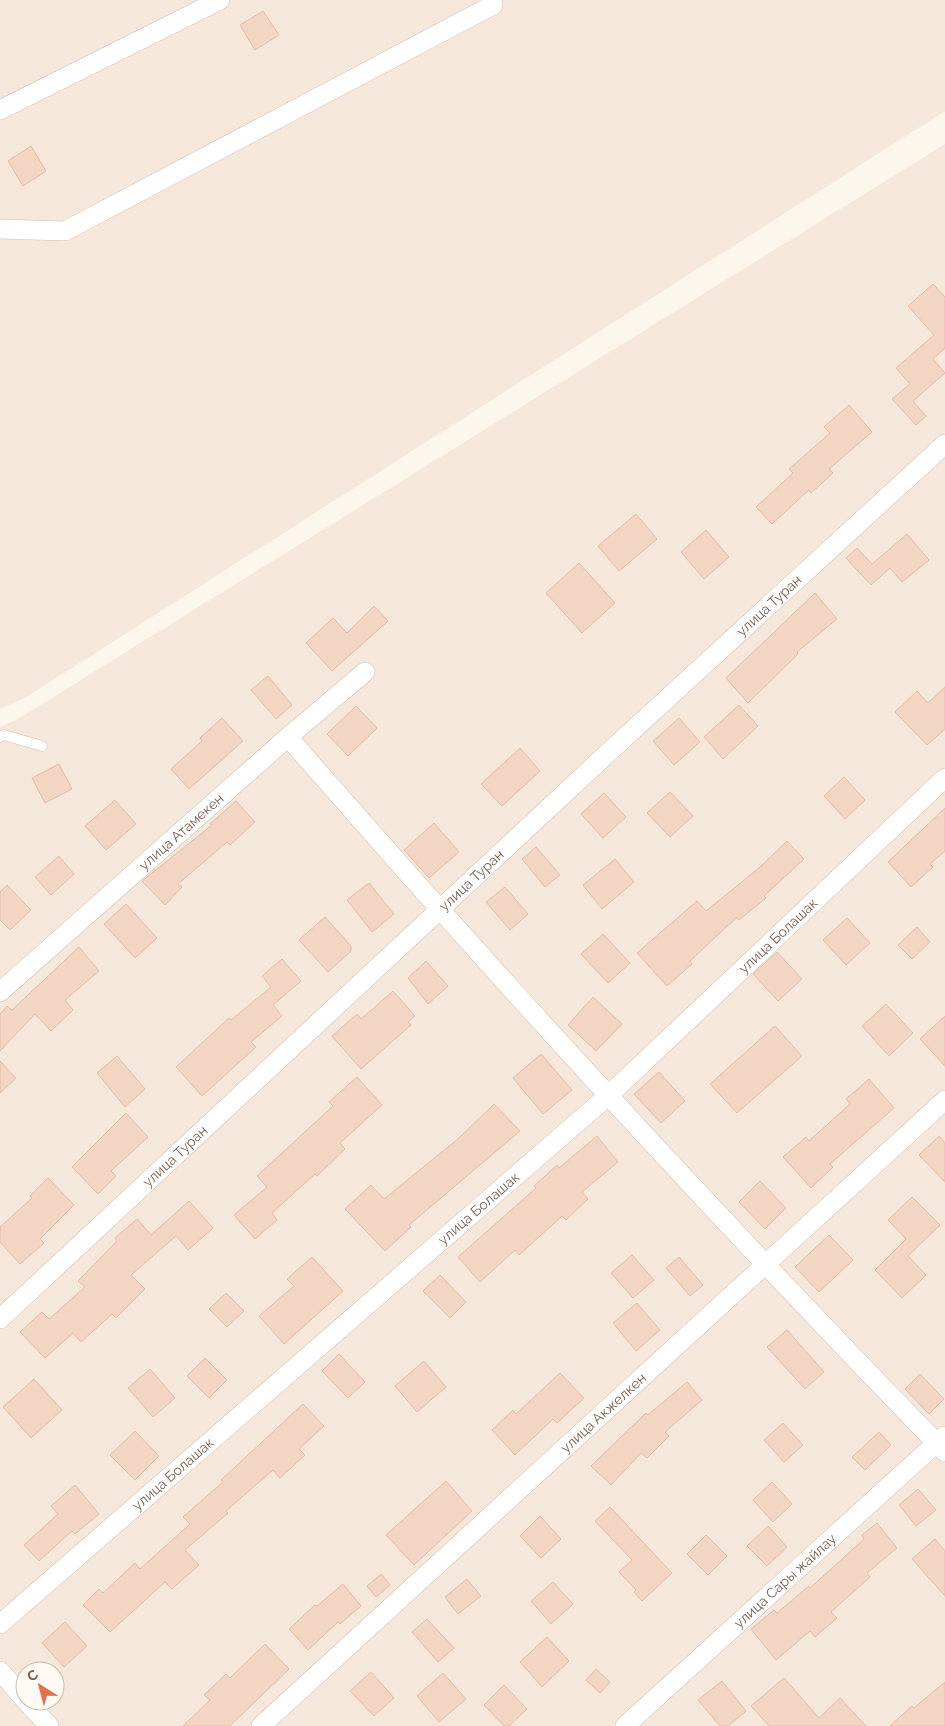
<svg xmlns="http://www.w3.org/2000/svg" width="945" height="1726" font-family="Raleway,sans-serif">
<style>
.residential{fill:#f5e8da;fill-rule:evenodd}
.building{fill:#f3d5c3;stroke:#e6bba3}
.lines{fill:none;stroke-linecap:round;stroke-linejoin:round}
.service-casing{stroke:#d1beb0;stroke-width:11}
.minor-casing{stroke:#d1beb0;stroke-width:20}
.service{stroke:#fff;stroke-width:10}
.minor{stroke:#fff;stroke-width:19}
.labels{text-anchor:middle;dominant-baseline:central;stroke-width:4;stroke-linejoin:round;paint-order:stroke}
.street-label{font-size:14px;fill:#7a5c4d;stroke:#fffaf3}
</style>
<rect width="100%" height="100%" fill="#fdf6ec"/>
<!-- residential -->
<g class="residential">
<polygon points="0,0 945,0 945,111 25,698 0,709"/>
<path d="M945 144V1726H0V727L18 719ZM25 1671H55V1701H25Z"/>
</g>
<!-- building -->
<g class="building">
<polygon points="263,11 279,35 255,50 240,25"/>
<polygon points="31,146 46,171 23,186 8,161"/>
<polygon points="933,284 945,297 945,348 933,359 945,373 913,401 926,416 916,425 892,399 910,384 896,368 934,335 908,306"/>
<polygon points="849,405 872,432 829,469 833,473 811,493 809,490 772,524 756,507 793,473 789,469 830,433 824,427"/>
<polygon points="636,514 657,539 619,571 598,546"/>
<polygon points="706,530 729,557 704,579 681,552"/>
<polygon points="907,534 929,560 902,582 890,568 871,585 846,558 857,548 872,564"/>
<polygon points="579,563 615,603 582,633 546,593"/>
<polygon points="815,593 837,619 797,652 798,654 748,703 726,678"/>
<polygon points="374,606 388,621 332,671 306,643 333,618 347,633"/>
<polygon points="268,676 292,705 276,719 251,690"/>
<polygon points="945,687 945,729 927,745 895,712 917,691 928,703"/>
<polygon points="739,705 758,726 723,759 704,737"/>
<polygon points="356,706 377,728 348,756 327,734"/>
<polygon points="222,718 243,741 189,789 171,769 202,741 200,738"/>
<polygon points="679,718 700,742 674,765 653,741"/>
<polygon points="520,748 540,771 502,806 481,784"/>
<polygon points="59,764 72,789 45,803 32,778"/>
<polygon points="844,777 865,800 845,819 824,796"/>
<polygon points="670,792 693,816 670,837 647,813"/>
<polygon points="604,793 626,817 603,838 581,814"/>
<polygon points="115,800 136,824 106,850 85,826"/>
<polygon points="236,801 255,822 230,845 227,842 178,884 182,887 165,905 142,881 212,825 210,824"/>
<polygon points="945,808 945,851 930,864 933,867 911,887 888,862"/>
<polygon points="434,823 459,852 429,878 404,850"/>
<polygon points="787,841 804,859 764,896 766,898 739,920 737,917 690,961 692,964 667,986 637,953 697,901 706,911 759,868"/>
<polygon points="536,847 560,875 545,887 522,859"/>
<polygon points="59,856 74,874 51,895 35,877"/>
<polygon points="615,859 634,882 602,909 583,885"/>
<polygon points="369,883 394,914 372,932 347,900"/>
<polygon points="7,885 31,910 10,930 0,920 0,892"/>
<polygon points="505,887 528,914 510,930 486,902"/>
<polygon points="126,904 157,938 135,958 104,924"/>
<polygon points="325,917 351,946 351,951 328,972 299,940"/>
<polygon points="847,918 870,943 846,965 823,940"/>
<polygon points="917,927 930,942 912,959 898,945"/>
<polygon points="603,934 630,963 608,983 581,954"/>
<polygon points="79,947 99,971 65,1000 73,1010 51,1031 35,1014 0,1051 0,1014 7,1006 12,1010"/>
<polygon points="777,952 802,979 778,1001 753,974"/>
<polygon points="282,959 301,981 273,1005 282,1016 251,1042 256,1047 202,1096 176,1067 229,1018 231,1020 271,987 262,976"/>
<polygon points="426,961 448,986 428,1004 408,978"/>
<polygon points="393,991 415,1016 408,1022 411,1025 361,1069 332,1036 357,1014 361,1019"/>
<polygon points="593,997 622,1024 596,1051 568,1025"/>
<polygon points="886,1004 913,1033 889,1056 862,1026"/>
<polygon points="945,1016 945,1066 920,1039"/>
<polygon points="775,1026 802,1056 737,1113 710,1084"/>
<polygon points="541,1054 572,1090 543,1114 513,1078"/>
<polygon points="117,1056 145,1089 125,1107 97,1073"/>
<polygon points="0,1061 16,1078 0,1093"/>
<polygon points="659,1072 685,1101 661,1123 634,1094"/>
<polygon points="357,1077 382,1105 340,1143 345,1149 317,1176 315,1174 272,1213 277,1220 255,1239 234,1215 267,1187 257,1176 333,1106 329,1102"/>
<polygon points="869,1079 894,1108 830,1164 833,1167 811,1188 783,1157 806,1137 809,1141 850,1104 846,1099"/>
<polygon points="494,1104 520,1131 409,1225 411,1227 385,1251 345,1209 371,1185 384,1199 459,1138"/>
<polygon points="126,1113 148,1137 111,1171 116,1176 98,1194 72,1167"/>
<polygon points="597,1136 618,1162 582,1192 588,1199 566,1220 562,1216 519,1255 515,1250 480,1282 458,1257 536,1188 534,1186 557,1165 559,1168"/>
<polygon points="939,1136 945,1143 945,1182 919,1155"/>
<polygon points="48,1178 74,1205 40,1239 44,1243 20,1264 0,1242 0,1227 32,1198 30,1196"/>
<polygon points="760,1181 786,1208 765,1229 739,1202"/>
<polygon points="912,1197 940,1225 908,1256 926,1275 902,1298 875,1270 906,1239 888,1220"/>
<polygon points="189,1201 213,1228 188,1250 176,1236 131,1275 145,1289 116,1318 112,1314 81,1342 73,1333 45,1358 20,1332 42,1312 49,1319 85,1287 78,1281 117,1241 115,1238 137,1219 151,1235"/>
<polygon points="829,1235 853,1260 819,1292 795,1267"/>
<polygon points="632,1255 654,1280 633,1298 611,1273"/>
<polygon points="312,1257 343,1291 284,1344 259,1316 294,1286 287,1279"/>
<polygon points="679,1257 703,1285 690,1296 666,1268"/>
<polygon points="440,1275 466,1302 450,1318 423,1291"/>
<polygon points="226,1293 244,1311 227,1327 209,1309"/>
<polygon points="637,1303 660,1330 636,1351 613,1323"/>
<polygon points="787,1330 824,1372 805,1389 767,1347"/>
<polygon points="339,1354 365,1382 348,1398 322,1371"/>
<polygon points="205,1358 227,1380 209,1398 187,1376"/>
<polygon points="424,1361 446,1387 417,1412 395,1386"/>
<polygon points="150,1369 175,1398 153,1417 128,1388"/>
<polygon points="560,1373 584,1398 557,1423 553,1419 515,1455 492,1430 513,1410 516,1414"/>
<polygon points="920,1374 944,1399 929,1414 905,1389"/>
<polygon points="34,1379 62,1410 31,1438 3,1407"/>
<polygon points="687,1382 702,1400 665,1432 669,1436 647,1458 641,1453 611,1485 591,1466 646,1413 648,1415"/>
<polygon points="303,1404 324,1426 299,1449 305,1455 280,1478 273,1470 226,1511 228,1513 185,1550 199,1565 172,1589 165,1582 110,1632 83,1605 99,1589 103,1593 135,1563 140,1569 190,1524 183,1517 223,1482 221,1480"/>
<polygon points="783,1423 803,1445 784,1462 764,1440"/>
<polygon points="135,1431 159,1456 135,1480 110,1455"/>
<polygon points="879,1432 891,1445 865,1470 852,1457"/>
<polygon points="446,1481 472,1511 414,1565 386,1535"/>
<polygon points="772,1482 792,1504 773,1522 753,1500"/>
<polygon points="75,1485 99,1514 75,1534 72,1531 39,1561 24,1545 58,1514 51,1506"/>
<polygon points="918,1489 936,1510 916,1526 899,1505"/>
<polygon points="610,1507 672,1573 642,1601 634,1592 636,1590 619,1572 632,1560 595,1521"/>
<polygon points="540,1516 561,1539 541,1558 520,1536"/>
<polygon points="877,1523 897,1548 867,1573 870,1577 831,1612 837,1618 815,1637 810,1631 776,1660 751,1629 774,1610 777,1613 809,1586 810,1588 864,1539 862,1535"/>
<polygon points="768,1526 787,1547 767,1566 747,1546"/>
<polygon points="706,1535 727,1556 708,1575 687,1554"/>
<polygon points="935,1539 945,1551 945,1596 912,1559"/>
<polygon points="381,1574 390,1585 376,1597 367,1586"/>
<polygon points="467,1579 481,1596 458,1614 445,1597"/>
<polygon points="553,1582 573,1604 551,1624 531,1601"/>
<polygon points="343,1584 361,1606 340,1624 338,1622 308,1650 289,1629 315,1605 317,1606"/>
<polygon points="427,1619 454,1648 438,1662 412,1632"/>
<polygon points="65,1622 87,1646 64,1667 42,1643"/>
<polygon points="547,1637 569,1661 542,1687 520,1662"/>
<polygon points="265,1644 289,1669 230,1726 183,1726 210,1700 204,1695 226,1674 230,1678"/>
<polygon points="596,1669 610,1682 600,1693 586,1680"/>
<polygon points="371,1672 394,1698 374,1716 350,1691"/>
<polygon points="443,1673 466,1699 439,1722 417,1696"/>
<polygon points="784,1678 819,1718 840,1698 866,1726 769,1726 751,1706"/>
<polygon points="722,1681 746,1711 728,1726 720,1726 698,1700"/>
<polygon points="945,1682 945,1726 890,1726 912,1706 914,1708"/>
<polygon points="504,1685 527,1709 509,1726 504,1726 484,1705"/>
</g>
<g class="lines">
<defs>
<polyline id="service" points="0,737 4,735 42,746"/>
<g id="minor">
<polyline points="0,110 220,0"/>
<polyline points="0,229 65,231 493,5 491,0"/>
<path d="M288 737C500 981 720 1220 945 1452"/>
<path id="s1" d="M0 992 288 737 365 672"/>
<path id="s2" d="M0 1319 610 751 945 444"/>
<path id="s3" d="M0 1624 610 1094 945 778"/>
<polyline points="0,1671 25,1700"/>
<polyline points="26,1701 49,1726"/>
<path id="s4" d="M261 1726 945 1100"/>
<path id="s5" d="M625 1726 944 1436"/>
</g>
</defs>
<!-- service casing -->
<use href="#service" class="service-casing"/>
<!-- minor casing -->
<use href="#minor" class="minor-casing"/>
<!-- service -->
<use href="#service" class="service"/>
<!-- minor -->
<use href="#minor" class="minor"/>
</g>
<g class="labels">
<!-- street labels -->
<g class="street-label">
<text stroke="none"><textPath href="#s2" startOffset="1049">улица Туран</textPath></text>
<text stroke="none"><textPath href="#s1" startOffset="242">улица Атамекен</textPath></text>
<text stroke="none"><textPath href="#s2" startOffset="644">улица Туран</textPath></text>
<text stroke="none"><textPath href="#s3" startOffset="1039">улица Болашак</textPath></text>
<text stroke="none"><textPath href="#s2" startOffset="239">улица Туран</textPath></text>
<text stroke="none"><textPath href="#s3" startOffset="634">улица Болашак</textPath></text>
<text stroke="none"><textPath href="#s4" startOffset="464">улица Акжелкен</textPath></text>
<text stroke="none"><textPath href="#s3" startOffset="229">улица Болашак</textPath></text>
<text stroke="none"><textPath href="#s5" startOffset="216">улица Сары жайлау</textPath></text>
</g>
</g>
<!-- north arrow -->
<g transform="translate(40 1686) rotate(324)"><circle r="24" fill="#fffaf3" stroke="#cabbb1"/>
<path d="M0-4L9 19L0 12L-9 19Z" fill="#e76f51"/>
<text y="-8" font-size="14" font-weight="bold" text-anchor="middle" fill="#7a5c4d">С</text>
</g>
</svg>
